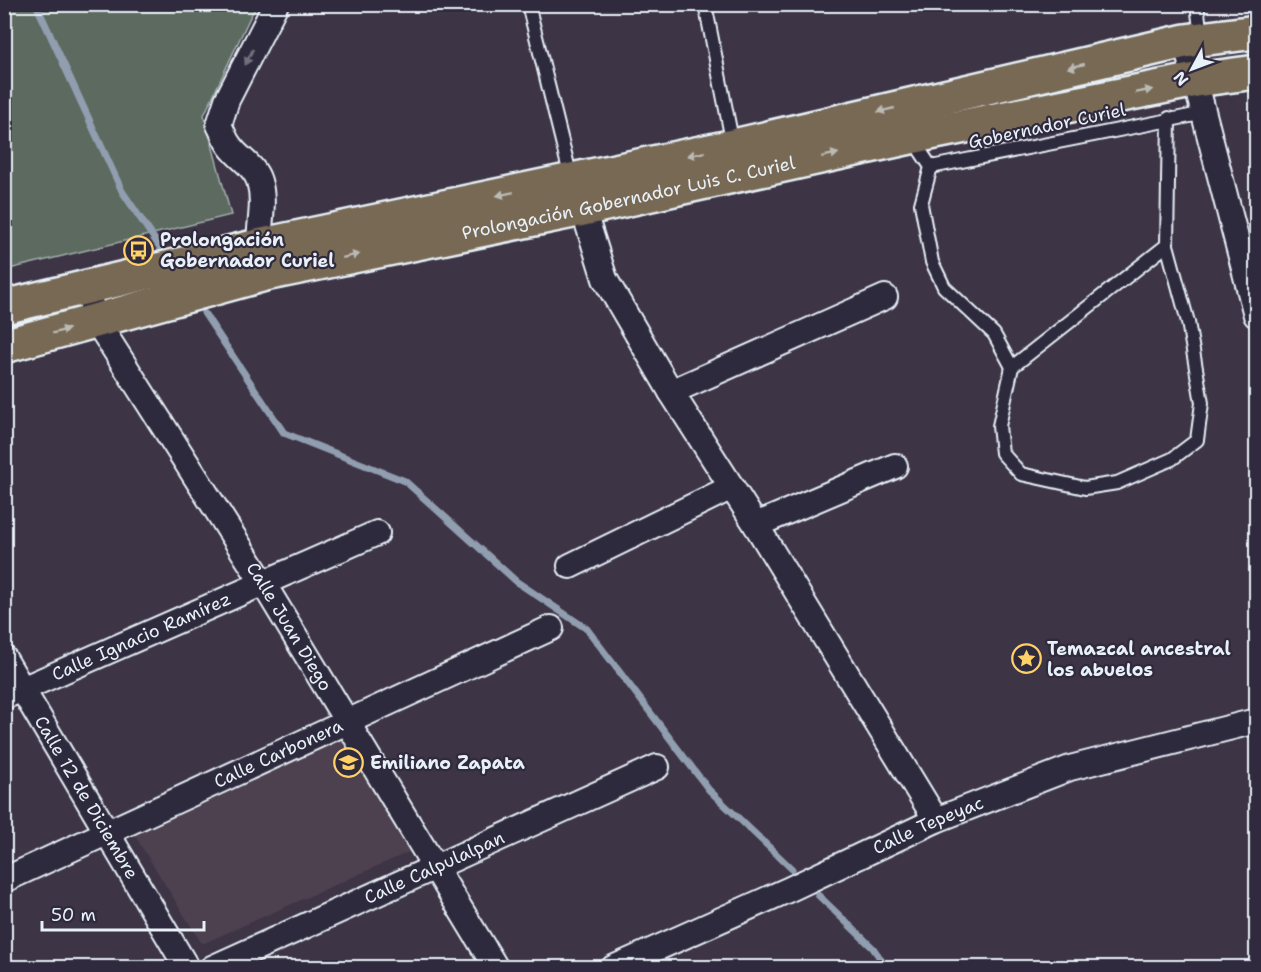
<svg xmlns="http://www.w3.org/2000/svg" width="1261" height="972" font-family="'Shantell Sans',sans-serif">
<style>
.built{fill:#4e404f}
.green{fill:#5d6a60;stroke:#a2aeac;stroke-width:1.5}
.lines{fill:none;stroke-linecap:round;stroke-linejoin:round}
.stream{stroke:#909eb0;stroke-width:7}
.lane-casing{stroke:#e8f1f8;stroke-width:16}
.street-casing{stroke:#e8f1f8;stroke-width:28}
.primary-casing{stroke:#e8f1f8;stroke-width:38}
.lane{stroke:#2f2a3d;stroke-width:12}
.street{stroke:#2f2a3d;stroke-width:24}
.primary{stroke:#786954;stroke-width:33}
.oneway{fill:#70707e}
.oneway2{fill:#bbbbb6}
.labels{text-anchor:middle;dominant-baseline:central;stroke-width:4.5;stroke-linejoin:round;paint-order:stroke}
.street-label{font-size:18px;fill:#e8f1f8;stroke:#2f2a3d}
.poi-label{font-size:18px;font-weight:bold;fill:#e8f1f8;stroke:#2f2a3d;text-anchor:start}
</style>
<rect width="100%" height="100%" fill="#3d3445"/>
<filter id="ink" filterUnits="userSpaceOnUse"><feTurbulence type="fractalNoise" baseFrequency=".0167" numOctaves="2"/><feDisplacementMap in="SourceGraphic" scale="12" xChannelSelector="R" yChannelSelector="G"/><feConvolveMatrix kernelMatrix="1 2 1 2 8 2 1 2 1" color-interpolation-filters="sRGB"/></filter>
<g filter="url(#ink)">
<!-- built -->
<polygon class="built" points="340,737 409,852 202,944 133,833"/>
<!-- green -->
<polygon class="green" points="4,5 258,5 251,15 204,115 231,215 5,270"/>
<g class="lines">
<!-- stream -->
<g class="stream">
<polyline points="36,4 122,191 161,249"/>
<polyline points="204,313 284,433 405,481 517,582 587,629 709,790 792,869"/>
<polyline points="818,895 873,948 887,968"/>
</g>
<defs>
<g id="lane">
<polyline points="528,4 571,178"/>
<polyline points="705,4 733,145"/>
<polyline points="1197,4 1201,37"/>
<polyline points="913,140 931,167 921,204 932,262 944,287 994,334 1012,367"/>
<polyline points="931,167 1205,113"/>
<polyline points="1167,245 1012,367 999,426 1002,453 1021,474 1085,488 1117,483 1172,459 1197,440 1202,403 1188,322 1167,245 1169,118"/>
</g>
<g id="street">
<polyline points="1185,41 1256,315"/>
<polyline points="583,209 605,279 671,392 756,525 936,820"/>
<path d="M261 260C255 234 267 207 259 181 254 165 239 159 230 146 225 140 223 132 219 125L227 100 276 4"/>
<path id="s1" d="M92 307 97 322 263 583 496 968"/>
<polyline points="671,392 885,297"/>
<polyline points="756,525 895,466"/>
<polyline points="570,566 732,487"/>
<path id="s2" d="M4 658 187 968"/>
<path id="s3" d="M4 697 377 533"/>
<path id="s4" d="M4 880 551 628"/>
<path id="s5" d="M212 968 657 767"/>
<path id="s6" d="M613 968 790 889 936 820 1070 768 1256 721"/>
</g>
<g id="primary">
<polyline points="4,307 258,246 734,146 1185,41 1256,32"/>
<path id="s7" d="M4 346 265 274 583 209 911 137 1196 80 1256 72"/>
</g>
</defs>
<!-- lane casing -->
<use href="#lane" class="lane-casing"/>
<!-- street casing -->
<use href="#street" class="street-casing"/>
<!-- primary casing -->
<use href="#primary" class="primary-casing"/>
<!-- lane -->
<use href="#lane" class="lane"/>
<!-- street -->
<use href="#street" class="street"/>
<!-- primary -->
<use href="#primary" class="primary"/>
</g>
<!-- one-way arrows -->
<defs><path id="oneway-solid" d="M-6-.8H1V-3.2L6.5 0L1 3.2V.8H-6Z" transform="scale(1.5)"/></defs>
<use class="oneway" href="#oneway-solid" transform="translate(249 57) rotate(117)"/>
<g class="oneway2">
<use href="#oneway-solid" transform="translate(1076 66) rotate(167)"/>
<use href="#oneway-solid" transform="translate(1144 91) rotate(-11)"/>
<use href="#oneway-solid" transform="translate(886 110) rotate(167)"/>
<use href="#oneway-solid" transform="translate(696 154) rotate(168)"/>
<use href="#oneway-solid" transform="translate(830 155) rotate(-12)"/>
<use href="#oneway-solid" transform="translate(505 194) rotate(168)"/>
<use href="#oneway-solid" transform="translate(351 256) rotate(-12)"/>
<use href="#oneway-solid" transform="translate(61 331) rotate(-15)"/>
</g>
</g>
<!-- icons -->
<defs>
<symbol id="bus-ring" viewBox="-11 -11 22 22"><circle r="9.5" fill="#2f2a3d" stroke="#ffd166" stroke-width="1.5"/><path d="M-5-6H5V4H4V6H2V4H-2V6H-4V4H-5ZM-3.5-4V0h7V-4ZM-3.5 1.2v1.5H-2V1.2ZM2 1.2v1.5H3.5V1.2Z" fill="#ffd166"/></symbol>
<symbol id="sight-ring" viewBox="-11 -11 22 22"><circle r="9.5" fill="#2f2a3d" stroke="#ffd166" stroke-width="1.5"/><path d="M0-6L1.8-2.2L6-1.7L2.9 1.2L3.7 5.4L0 3.3L-3.7 5.4L-2.9 1.2L-6-1.7L-1.8-2.2Z" fill="#ffd166"/></symbol>
<symbol id="school-ring" viewBox="-11 -11 22 22"><circle r="9.5" fill="#2f2a3d" stroke="#ffd166" stroke-width="1.5"/><path d="M0-5L7-2L0 1L-7-2ZM-4 1L0 2.5L4 1V4Q0 6-4 4Z" fill="#ffd166"/></symbol>
</defs>
<g fill-rule="evenodd">
<use href="#bus-ring" x="122" y="234" width="33" height="33"/>
<use href="#sight-ring" x="1010" y="642" width="33" height="33"/>
<use href="#school-ring" x="332" y="746" width="33" height="33"/>
</g>
<g class="labels">
<!-- street labels -->
<g class="street-label">
<text transform="translate(1047 126) rotate(-12)">Gobernador Curiel</text>
<text stroke="none"><textPath href="#s7" startOffset="642">Prolongación Gobernador Luis C. Curiel</textPath></text>
<text stroke="none"><textPath href="#s1" startOffset="376">Calle Juan Diego</textPath></text>
<text stroke="none"><textPath href="#s3" startOffset="150">Calle Ignacio Ramírez</textPath></text>
<text stroke="none"><textPath href="#s4" startOffset="302">Calle Carbonera</textPath></text>
<text stroke="none"><textPath href="#s2" startOffset="162">Calle 12 de Diciembre</textPath></text>
<text stroke="none"><textPath href="#s6" startOffset="346">Calle Tepeyac</textPath></text>
<text stroke="none"><textPath href="#s5" startOffset="244">Calle Calpulalpan</textPath></text>
</g>
<!-- poi labels -->
<g class="poi-label">
<text x="160" y="240">Prolongación<tspan x="160" dy="21">Gobernador Curiel</tspan></text>
<text x="1047" y="649">Temazcal ancestral<tspan x="1047" dy="21">los abuelos</tspan></text>
<text x="370" y="763">Emiliano Zapata</text>
</g>
</g>
<!-- margin -->
<rect width="1261" height="972" fill="none" stroke="#2f2a3d" stroke-width="24"/>
<rect x="12" y="12" width="1237" height="948" fill="none" stroke="#e8f1f8" stroke-width="2" filter="url(#ink)"/>
<!-- north arrow -->
<g transform="translate(1192 69) rotate(229)" stroke="#2f2a3d" stroke-width="4.5" paint-order="stroke">
<path d="M0-4.5L10 22L0 15L-10 22Z" fill="#e8f1f8"/>
<text y="-9" font-size="16" font-weight="bold" text-anchor="middle" fill="#e8f1f8">N</text>
</g>
<!-- scale -->
<path d="M42 921v9h162v-9" fill="none" stroke="#e8f1f8" stroke-width="3"/>
<text x="51" y="921" font-size="18" fill="#e8f1f8" stroke="#2f2a3d" stroke-width="4.5" paint-order="stroke">50 m</text>
</svg>
